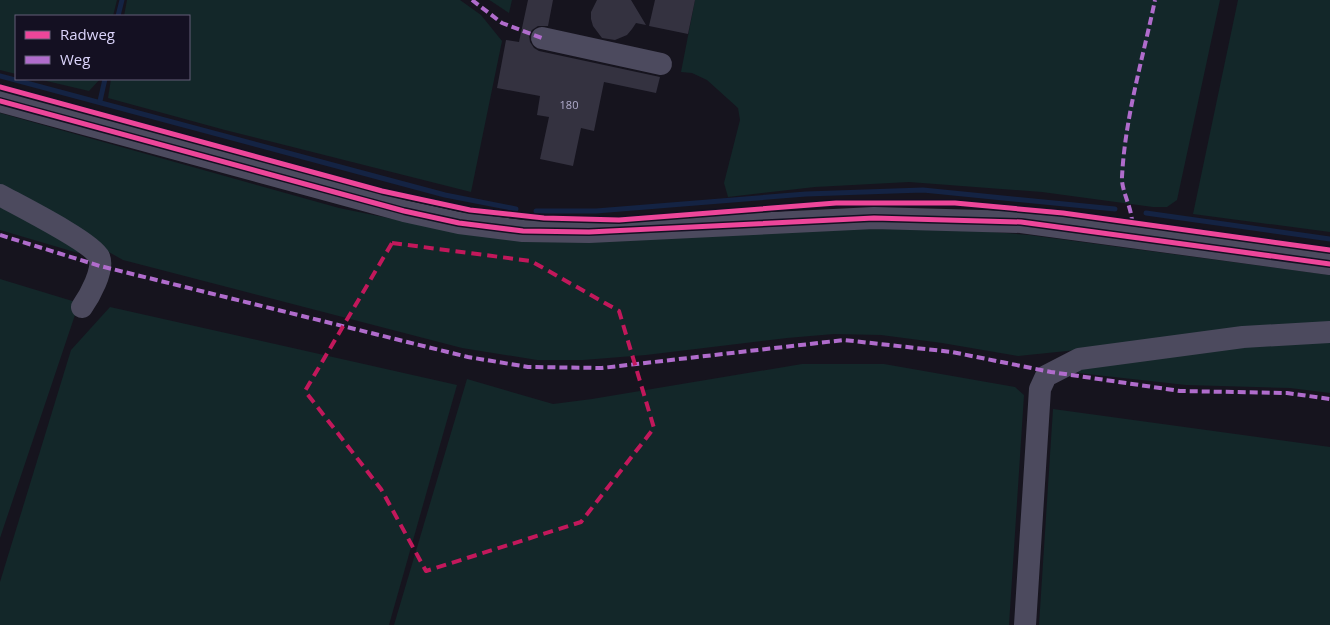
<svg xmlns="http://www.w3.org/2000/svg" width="1330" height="625" font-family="'Open Sans',sans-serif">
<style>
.green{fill:#132729}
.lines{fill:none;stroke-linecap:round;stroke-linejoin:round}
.stream{stroke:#142343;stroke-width:5}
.building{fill:#343240}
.minor{stroke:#4c4a5e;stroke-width:22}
.quiet{stroke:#b06ccc;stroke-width:4;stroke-dasharray:8 4;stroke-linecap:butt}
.cycleway-casing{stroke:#141022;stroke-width:8}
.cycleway{stroke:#ed469a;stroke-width:5}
.marked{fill:none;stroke:#c2185b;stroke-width:4;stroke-dasharray:10 6;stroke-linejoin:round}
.labels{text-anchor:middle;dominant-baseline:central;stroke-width:4;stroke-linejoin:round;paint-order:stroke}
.number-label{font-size:11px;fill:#b1accc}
</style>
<rect width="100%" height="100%" fill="#16141e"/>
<!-- green -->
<g class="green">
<polygon points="0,0 117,0 113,16 16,16 16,74 0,70"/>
<polygon points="127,0 460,0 481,15 502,41 471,192 225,130 108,98 111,79 189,79 189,16 124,16"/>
<polygon points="489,0 512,0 509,13 491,1"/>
<polygon points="695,0 1220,0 1177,200 1167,207 1153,207 1042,192 909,182 815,187 728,197 724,183 740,120 738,108 707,80 692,73 681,72"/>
<polygon points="1238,0 1330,0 1330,232 1193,214"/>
<polygon points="38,79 100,79 89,91"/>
<polygon points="0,113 339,208 447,230 863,227 967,230 1029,235 1330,275 1330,324 1018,356 942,343 881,335 834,334 787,338 646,355 583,360 537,360 462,348 123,260 0,191"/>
<polygon points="0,199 84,251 78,253 0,230"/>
<polygon points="0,279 79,303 0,538"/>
<polygon points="110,307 457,385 389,625 0,625 0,582 71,350"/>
<polygon points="1330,335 1330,393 1290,388 1186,385 1078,373 1079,361"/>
<polygon points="802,364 884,364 1015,387 1024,395 1009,625 394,625 467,379 553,404 592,399"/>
<polygon points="1053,409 1330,447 1330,625 1039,625"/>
</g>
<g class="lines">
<!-- stream -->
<g class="stream">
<polyline points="118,16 122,0"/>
<polyline points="0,76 445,195 516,209"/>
<polyline points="100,101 105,79"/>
<polyline points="536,211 596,211 806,194 923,190 1115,209"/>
<polyline points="1146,213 1330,239"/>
</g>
</g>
<!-- building -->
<g class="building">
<polygon points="528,0 553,0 548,26 538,26 532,30 529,35 530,42 534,48 539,51 660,77 656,93 604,82 594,131 581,128 573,166 540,159 549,117 537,115 540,96 497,88 506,40 519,42"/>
<polygon points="597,0 631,0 646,25 636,23 632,29 627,35 615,40 602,38 593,26 591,19 591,12"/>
<polygon points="655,0 695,0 688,34 649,26"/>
</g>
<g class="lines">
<!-- minor -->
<g class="minor">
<polyline points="542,38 661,64"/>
<polyline points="0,101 404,211 459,223 523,231 589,232 874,218 1021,222 1330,264"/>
<path d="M0 195C18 205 92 242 99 257 105 269 89 297 82 307"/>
<polyline points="1025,625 1040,389 1046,376 1079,359 1243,337 1330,332"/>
</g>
<!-- quiet -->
<g class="quiet">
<polyline points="472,0 502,23 542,38"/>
<path d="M1132 225C1133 209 1121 191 1122 177 1125 117 1143 58 1155 0"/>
<polyline points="0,235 100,266 468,357 528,367 602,368 844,340 952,352 1051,372 1180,391 1287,393 1330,399"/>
</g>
<defs>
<g id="cycleway">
<polyline points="0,87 382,191 470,210 544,218 619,220 836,203 955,203 1063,213 1330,250"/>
<polyline points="0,101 404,211 459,223 523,231 589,232 874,218 1021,222 1330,264"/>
</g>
</defs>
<!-- cycleway casing -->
<use href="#cycleway" class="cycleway-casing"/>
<!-- cycleway -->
<use href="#cycleway" class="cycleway"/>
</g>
<!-- marked area -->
<path class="marked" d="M392 243 531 261 619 311 654 428 581 522 426 571 381 489 305 391Z"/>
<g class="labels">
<!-- number labels -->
<g class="number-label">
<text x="569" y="104">180</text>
</g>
</g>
<!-- legend -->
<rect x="15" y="15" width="175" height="65" fill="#141022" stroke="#645e79"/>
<rect x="25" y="31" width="25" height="8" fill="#ed469a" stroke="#645e79"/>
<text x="60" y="40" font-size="15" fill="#dbd4fb">Radweg</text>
<rect x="25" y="56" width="25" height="8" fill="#b06ccc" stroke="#645e79"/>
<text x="60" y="65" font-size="15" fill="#dbd4fb">Weg</text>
</svg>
